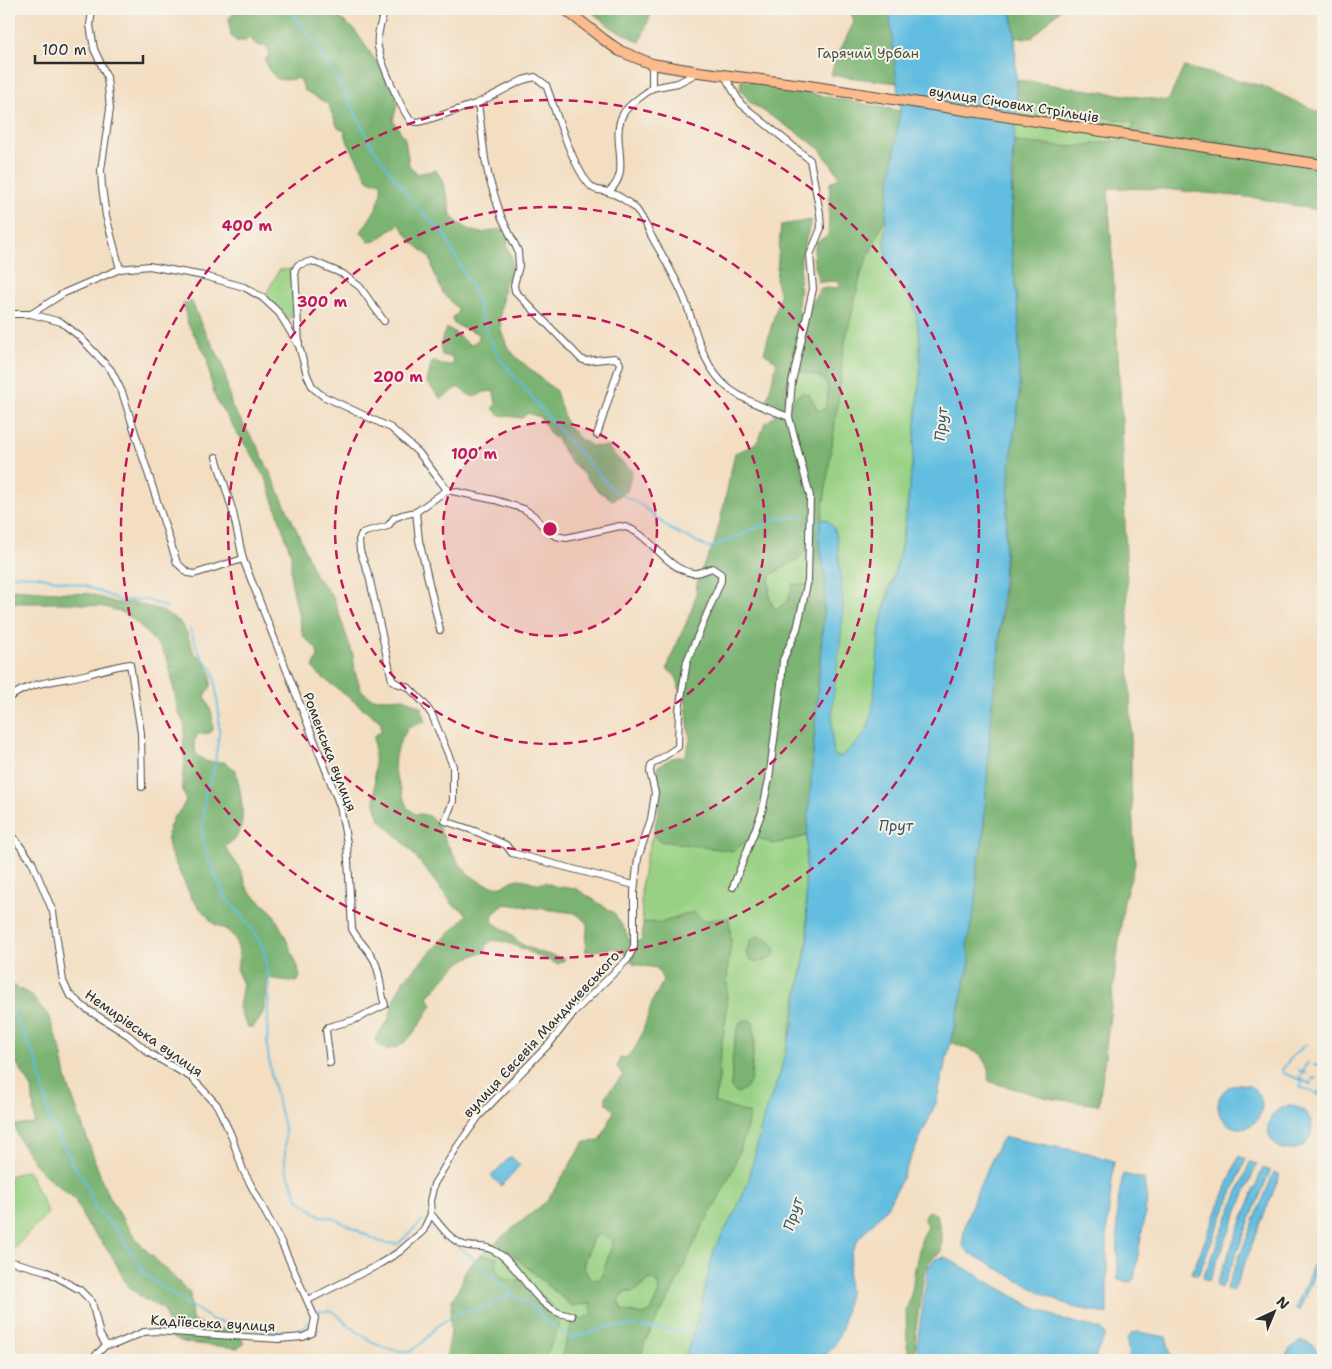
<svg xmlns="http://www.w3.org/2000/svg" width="1332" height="1369" font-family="'Shantell Sans',sans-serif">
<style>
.green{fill:#98d184;stroke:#627e58;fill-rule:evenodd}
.forest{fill:#7ab372;stroke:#526f4e;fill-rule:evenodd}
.water{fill:#62bde0;stroke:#467486}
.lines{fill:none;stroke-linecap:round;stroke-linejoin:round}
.stream{stroke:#62bde0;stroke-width:2}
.street-casing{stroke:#494642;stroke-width:8}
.primary-casing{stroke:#494642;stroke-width:12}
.street{stroke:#fff;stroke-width:6}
.primary{stroke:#fbbb8c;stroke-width:10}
.ring{fill:none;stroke:#c2185b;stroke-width:2.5;stroke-dasharray:9 6}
.labels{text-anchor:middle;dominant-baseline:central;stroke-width:4;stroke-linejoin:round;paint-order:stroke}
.park-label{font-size:14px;fill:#465441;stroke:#f7f3e8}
.street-label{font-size:14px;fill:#2b2b2b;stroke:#f7f3e8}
.water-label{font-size:15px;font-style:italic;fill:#3c5761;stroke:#f7f3e8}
.centre{fill:#c2185b;stroke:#f7f3e8;stroke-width:2.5}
.ring-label{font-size:15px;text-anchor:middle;font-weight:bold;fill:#c2185b;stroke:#f7f3e8;stroke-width:4;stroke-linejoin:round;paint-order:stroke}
</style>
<rect width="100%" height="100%" fill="#f7f3e8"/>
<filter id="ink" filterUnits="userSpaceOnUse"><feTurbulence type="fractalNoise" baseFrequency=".02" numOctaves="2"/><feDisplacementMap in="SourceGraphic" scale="10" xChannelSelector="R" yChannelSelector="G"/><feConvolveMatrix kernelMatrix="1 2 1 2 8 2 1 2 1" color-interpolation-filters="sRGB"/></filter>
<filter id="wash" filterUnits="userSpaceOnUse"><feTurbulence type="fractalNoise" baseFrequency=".0096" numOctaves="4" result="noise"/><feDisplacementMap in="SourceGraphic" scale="20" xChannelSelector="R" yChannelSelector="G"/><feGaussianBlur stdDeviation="1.12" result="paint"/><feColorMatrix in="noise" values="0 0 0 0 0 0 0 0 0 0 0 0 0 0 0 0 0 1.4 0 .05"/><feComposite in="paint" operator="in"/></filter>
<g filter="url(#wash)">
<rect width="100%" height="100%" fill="#f3dec2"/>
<!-- green -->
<g class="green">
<polygon points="1017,100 1134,122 1129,139 1072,147 1014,142"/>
<path d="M886 215 885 243 907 293C916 306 919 327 920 343 922 373 918 404 915 434 911 474 907 515 899 555 894 579 883 603 880 628 876 660 880 695 868 726 864 739 852 749 841 757L835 756 832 749 831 709 843 607 838 548 835 530 825 519 821 520 841 379 842 355 861 273Z"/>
<polygon points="293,269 293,317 288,318 265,296 279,270"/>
<path d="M794 369C823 378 833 375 825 409L818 411 809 394 802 393 796 396 791 405 785 402 786 384Z"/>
<path d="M807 550H812L811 585 791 594 786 603 776 610C767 601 770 590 769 578L775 572 797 560Z"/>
<path d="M653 835 660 841 753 836 774 844 807 836 805 883 808 938 787 1047 779 1077 764 1116 748 1183 737 1208 714 1250 699 1315 684 1360H639L646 1340 675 1286 701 1228 714 1207 750 1114 714 1102 719 1079V1063L726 1016 728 963 731 942 729 918 704 921 686 913 661 923 643 922C638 892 643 863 653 835ZM753 1022 755 1039 751 1076 731 1088 732 1069 737 1030Z"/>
<polygon points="28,1170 48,1213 9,1254 9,1176"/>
<polygon points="600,1234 608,1237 613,1242 602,1276 598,1280 590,1279 583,1265 593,1238"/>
<polygon points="497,1241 572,1306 590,1303 594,1314 573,1322 560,1360 544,1360 559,1326 560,1317 544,1297 506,1280 497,1271 496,1258 480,1255"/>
<polygon points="650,1279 657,1282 659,1291 651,1312 643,1315 623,1311 618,1301 625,1292 634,1292"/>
</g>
<!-- forest -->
<g class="forest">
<path d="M238 9H327L354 29 390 82 398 102 393 120 405 139 409 165 417 174 436 170 442 180 449 202 451 216 457 222 472 231 483 233 500 229 509 239 507 246 512 258 511 274 504 284 500 317 501 330 507 346 516 357 556 391 566 424 579 438 592 446 608 447 616 457 632 471 627 491 613 500 598 491 577 467 569 460 557 439 551 435 540 417 528 413 522 418 500 415 493 409 496 404 494 392C475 388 482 407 458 387L441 399 427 383 431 364 434 361C441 366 446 366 454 364L452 357 442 355C439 346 442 335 447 328 458 332 460 340 471 345L479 339V334L454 324 452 318 458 313V309L444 295 434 273 430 257 412 242 399 224 376 241 369 242 361 232C372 214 383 204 381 181L375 182 369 181 348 143 344 130 338 128 328 104 304 90 302 82 296 78 288 80 277 79 268 69 265 59 269 55 267 46C259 47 255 45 250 38L245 41H236L231 36 229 18Z"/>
<polygon points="588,9 653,9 640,42 612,28"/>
<polygon points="850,9 889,9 898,83 831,75 835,61 854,22"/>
<polygon points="1011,9 1061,9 1032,38 1015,37"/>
<polygon points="1184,67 1262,86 1323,114 1323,211 1257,198 1164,189 1108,188 1122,424 1131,722 1131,782 1135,865 1124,900 1099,1105 1048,1098 990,1082 988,1079 990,1071 980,1054 951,1042 970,961 967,946 968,938 976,902 977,868 983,837 992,705 998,659 1003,604 1010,464 1019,399 1019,319 1011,248 1014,142 1072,147 1129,139 1134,123 1017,100 1017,80 1168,101"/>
<path d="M741 80 900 111 886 215 861 273 842 355 841 379 819 538 826 582 807 836 774 844 753 836 733 851 660 841 653 835 662 793 657 777 658 766 672 758 685 756 690 740 685 694 679 689C679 679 675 675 667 669 674 645 689 623 695 598 697 592 696 585 698 579 701 566 710 556 714 544 723 514 728 483 735 453 743 450 757 445 760 437 765 424 761 425 774 417L775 409 767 401 777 362 764 353 780 295 776 281 781 225 811 220 801 258 798 312 806 314 820 289 841 287 838 281 819 282 813 258 816 242 828 236 830 183 840 177 819 148 802 136 751 103 740 89ZM794 369C823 378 833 375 825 409L818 411 809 394 802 393 796 397 791 405 785 402 786 384ZM807 550H812L811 585 792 584C791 597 787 603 776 610 767 601 770 590 769 578L775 572 797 560Z"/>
<path d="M192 302 201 324 222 362 232 407 258 447 299 535 315 575 333 597 336 605 353 655 355 672 361 690 371 698 387 699 404 698 421 707 425 722 408 728 400 742 395 756 394 770 403 796 407 807 415 814C422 814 428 814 433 819 438 823 440 831 443 836 454 857 467 882 494 886 508 888 508 880 519 879 528 879 536 886 545 882L554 886 577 889 614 913 625 930 630 942 642 941 643 922 661 923 693 912 704 921 729 918 731 942 728 963 726 1016 719 1063V1079L714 1102 750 1114 745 1135 732 1171 714 1207 701 1228 675 1286 646 1340 639 1360H560L573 1322 593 1314 590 1303 572 1306 497 1241 547 1201 584 1142 600 1141 614 1111 606 1103V1095L623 1075 617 1067 620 1058C623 1058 626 1058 628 1056 639 1049 647 1018 651 1005 654 996 660 989 663 980L657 968 634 964 623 952 614 948 586 952C584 941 588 933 587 922L575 913 505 904 493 914 492 921C497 926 502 928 508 932 512 935 515 940 520 943 533 951 549 955 565 959L558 964C535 957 516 942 493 940L487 944 485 953C459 955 445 979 428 997L432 1005C423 1019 413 1038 398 1047 395 1048 389 1049 386 1050L376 1042 375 1038 388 1021 394 999 404 979 467 915 463 910 454 906 412 852 397 836 380 820 375 804 374 736 381 731V722L317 673 313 667 318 657 317 650 303 636 291 580V554L267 481 253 457 216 400 210 378 207 357 188 324 183 303ZM600 1234 608 1237 613 1242 602 1276 599 1280 590 1279 583 1265 593 1238ZM650 1279 657 1282 659 1291 651 1312 643 1315 623 1311 618 1301 625 1292H634Z"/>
<path d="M9 589 90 594 117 603 133 602 160 610 179 621 187 633 194 653 203 659 211 673V686L205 696 212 714 213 730 210 733 198 734 194 742 196 755 207 762H224L236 770C239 789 247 814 239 833 236 838 229 843 225 847L240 869 248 890 273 913 285 936 298 967 300 978 297 982 267 978C266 997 268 1013 253 1027H248L242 1017 239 1007 243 984 237 971 239 952 235 938 227 930 214 924 192 899 170 852 167 834 173 818 181 810 186 800 183 792 182 780 185 763 183 749 185 726 178 711 168 661 161 648 137 623 122 612 105 607 72 603H9Z"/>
<path d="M757 936 765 937 775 948V955C767 962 760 963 750 960L746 952 751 940Z"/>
<polygon points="9,983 32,996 48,1015 60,1047 67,1082 105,1189 125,1223 141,1245 190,1293 192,1320 212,1328 239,1329 244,1344 238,1348 187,1343 172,1338 164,1309 145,1300 127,1285 111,1254 86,1223 74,1198 54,1183 37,1167 20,1141 14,1125 35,1124 32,1088 9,1051"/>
<path d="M747 1020 753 1022C755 1036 753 1047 752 1061 751 1068 753 1077 749 1084 746 1089 741 1092 737 1094L731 1088C732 1067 732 1042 740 1022Z"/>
<polygon points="929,1211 937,1215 942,1239 941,1252 932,1258 925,1269 916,1328 915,1353 910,1356 907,1346 906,1310 912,1291 915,1268 921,1241 927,1226 924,1220 925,1214"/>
<polygon points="480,1255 497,1257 497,1271 505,1280 523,1279 544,1297 560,1317 559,1326 544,1360 446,1360 451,1332 450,1316 452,1300 462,1282 465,1271"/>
</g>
<!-- water -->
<g class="water">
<path d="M889 9H1011L1015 37 1017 100 1012 163 1011 248 1019 319V399L1010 464 998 659 992 705 983 837 977 868 976 902 968 938 967 946 970 961 936 1103 897 1189 885 1210 859 1238 851 1254 848 1276 849 1293 842 1328 835 1344 822 1360H684L699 1315 714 1250 737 1208 748 1183 764 1116 779 1077 794 1020 808 938 805 883 807 836 826 582 819 538 821 520 825 519C838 525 838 548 839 561 840 576 843 591 843 607 842 648 831 688 832 729 832 738 832 747 835 756L841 757 858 742 868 728 873 706 880 627 899 557 905 526 912 466 920 374V342L916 314 911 299 892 275 886 257 885 243 886 215 900 111Z"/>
<circle cx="1240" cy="1106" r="22"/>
<circle cx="1290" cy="1128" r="22"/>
<path d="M1003 1138H1010L1088 1153 1114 1161 1107 1227V1314L1073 1307 1040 1292 969 1253 963 1246C960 1220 989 1167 1000 1142Z"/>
<polygon points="511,1156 520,1165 501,1186 491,1176"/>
<polygon points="1239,1156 1246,1159 1198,1275 1192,1273"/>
<polygon points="1250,1162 1257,1164 1209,1281 1203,1278"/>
<polygon points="1263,1168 1270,1171 1222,1288 1216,1285"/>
<polygon points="1274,1172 1280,1175 1233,1292 1226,1289"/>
<polygon points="1123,1174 1144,1179 1147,1201 1134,1279 1130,1282 1118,1280 1117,1207"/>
<polygon points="1323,1241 1323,1253 1299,1311 1295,1309"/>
<polygon points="945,1257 1031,1306 1061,1319 1101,1329 1105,1335 1094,1360 927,1360 918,1355 917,1344 928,1268 934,1259"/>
<polygon points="1138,1332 1166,1337 1171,1355 1174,1360 1129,1360 1127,1339 1132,1333"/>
<path d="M1300 1342C1312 1341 1319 1349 1319 1360H1287C1287 1351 1291 1345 1300 1342Z"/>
</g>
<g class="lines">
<!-- stream -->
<g class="stream">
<polyline points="288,9 311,37 347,97 372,146 410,199"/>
<polyline points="415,205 444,234 475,294 487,333 500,359 566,438 612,489 644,507 670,529 710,548 776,519 805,516"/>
<polyline points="817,517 819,538"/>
<polyline points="9,575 37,576 86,586 119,600 146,600 167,607"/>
<polyline points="190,629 199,653 214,672 219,715 219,735 212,779 206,788 202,833 208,859 225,896 251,927 264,950 269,983 267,1046 271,1075 285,1131 285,1167 299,1200 318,1215 335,1219 380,1242 398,1244 422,1221 424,1222"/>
<polyline points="9,1009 13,1012 38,1064 50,1120 73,1164 87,1185 94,1206 120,1234 145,1274 166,1290 215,1321 277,1332 296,1331 307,1326 307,1321"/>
<polyline points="1306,1044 1291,1058 1282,1070 1283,1073 1311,1084 1313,1078 1316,1079"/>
<polyline points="1314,1065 1319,1065 1323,1057"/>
<polyline points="1299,1070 1305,1073"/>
<polyline points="1299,1079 1307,1063 1308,1063"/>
<polyline points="1303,1080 1300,1087 1323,1096"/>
<polyline points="1322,1081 1323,1081"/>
<polyline points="1318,1094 1323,1084"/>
<polyline points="428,1225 467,1253 511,1294 535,1308 547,1322 572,1338 607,1327 636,1326"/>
<polyline points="318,1311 330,1311 335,1313 347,1324 375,1344 388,1349 410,1352 423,1342 436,1327 458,1312 490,1306 511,1294"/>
<polyline points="643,1327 695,1333"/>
</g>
</g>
</g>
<g filter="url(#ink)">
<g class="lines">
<defs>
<g id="street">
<polyline points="92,9 90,25 94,49 107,77 110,109 101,170 102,187 106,216 120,269"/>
<path d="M385 9C382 20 376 34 378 47 381 63 401 109 411 121L418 122 430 119 478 103 523 80 535 77 546 85C555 109 574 173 593 188 597 191 602 190 607 192 617 194 629 202 636 209 643 218 648 230 653 239 665 260 678 281 686 303 697 333 702 365 727 387 742 400 771 410 789 417"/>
<polyline points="724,75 741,104 810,160 820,213 821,228 810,255 813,289 792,382 789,417 810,496 808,580 797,629 783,660 781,685 769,779 762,812 733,887"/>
<polyline points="652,88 678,83 697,73"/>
<polyline points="478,103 485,159 489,178 501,216 518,251 519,266 514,285 515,291 581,359 586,361 614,358 618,360 620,364 597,435"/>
<path d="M608 192C634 172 609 140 623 114 628 104 643 96 652 88V64"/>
<polyline points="9,314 31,314 61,322 79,336 111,370 122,392 177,563 188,573 194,574 243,559"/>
<path d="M31 314 64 293 120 269 149 266 204 276 244 287 263 298 279 313 299 346 307 375 313 388 323 396 391 428 419 453 447 490 495 500 524 509 534 516 547 531 556 536 566 538 620 526C648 529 664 569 693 573 699 574 706 570 712 568L721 574V581L687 661 679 710 678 747 651 765 650 772 655 793 651 819 638 858 634 892V946L628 959 574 1012 550 1043 479 1116 457 1147 434 1184 430 1201 431 1214 423 1231 399 1252 376 1266 308 1300"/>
<polyline points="299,344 295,270 298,265 312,261 343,274 360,287 384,321"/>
<path d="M216 457 233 512 243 559 340 806 347 843 352 929C358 941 369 949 375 962 381 975 380 991 385 1005L354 1020 328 1027 326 1030 330 1063"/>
<polyline points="416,512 402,515 394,518 388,526 365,532 361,535 359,540 360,551 369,576 392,680 396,683 408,687 424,703 432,715 453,766 453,801 445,821 475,831 506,845 512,853 634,885"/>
<polyline points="440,630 419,540 416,512 447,490"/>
<path d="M9 698C30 681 62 681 88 674 102 670 115 666 130 664L141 733 142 787"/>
<polyline points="9,831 32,862 53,912 63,981 69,994 85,1008 128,1035 149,1053 192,1078 217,1105 231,1135 243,1170 282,1244 315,1318 312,1333 303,1337 279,1339 157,1331 144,1332 116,1344 106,1345 91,1360"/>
<path d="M431 1214C440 1225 450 1240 464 1245 477 1249 486 1243 501 1255 522 1271 532 1300 557 1312 561 1314 567 1315 572 1316"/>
<polyline points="9,1261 46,1271 80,1290 92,1302 100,1335 106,1345"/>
</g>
<polyline id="primary" points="565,9 603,39 620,51 652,64 699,72 802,85 1323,165"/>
</defs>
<!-- street casing -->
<use href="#street" class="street-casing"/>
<!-- primary casing -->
<use href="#primary" class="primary-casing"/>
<!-- street -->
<use href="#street" class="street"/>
<!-- primary -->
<use href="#primary" class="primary"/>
</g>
</g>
<!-- distance rings -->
<circle cx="550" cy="529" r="107" fill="#c2185b" fill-opacity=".12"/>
<g class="ring">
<circle cx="550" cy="529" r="107"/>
<circle cx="550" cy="529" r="215"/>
<circle cx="550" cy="529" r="322"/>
<circle cx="550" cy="529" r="429"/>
</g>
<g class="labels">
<!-- park labels -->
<g class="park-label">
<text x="868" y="53">Гарячий Урбан</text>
</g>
<!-- street labels -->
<g class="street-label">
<text transform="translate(1014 104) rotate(9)">вулиця Січових Стрільців</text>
<text transform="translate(330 752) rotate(69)">Роменська вулиця</text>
<text transform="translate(144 1033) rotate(35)">Немирівська вулиця</text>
<text transform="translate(541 1034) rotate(-47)">вулиця Євсевія Мандичевського</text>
<text transform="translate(213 1323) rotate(3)">Кадіївська вулиця</text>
</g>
<!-- water labels -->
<g class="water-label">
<text transform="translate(941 424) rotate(-86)">Прут</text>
<text x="896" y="826">Прут</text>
<text transform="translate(793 1214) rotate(-73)">Прут</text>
</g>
</g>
<circle cx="550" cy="529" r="8" class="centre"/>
<g class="ring-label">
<text x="247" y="231">400 m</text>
<text x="322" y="307">300 m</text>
<text x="398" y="382">200 m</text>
<text x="474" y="459">100 m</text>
</g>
<!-- margin -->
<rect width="1332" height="1369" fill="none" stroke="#f7f3e8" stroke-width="30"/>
<!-- north arrow -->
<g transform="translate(1274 1312) rotate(44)" stroke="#f7f3e8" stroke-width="4" paint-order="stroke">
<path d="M0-4L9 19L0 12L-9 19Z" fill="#2b2b2b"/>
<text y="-8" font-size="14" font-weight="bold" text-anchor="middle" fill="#2b2b2b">N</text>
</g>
<!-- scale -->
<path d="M35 55v8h108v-8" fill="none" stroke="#2b2b2b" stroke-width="2.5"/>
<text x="42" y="55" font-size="15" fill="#2b2b2b" stroke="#f7f3e8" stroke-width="4" paint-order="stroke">100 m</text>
</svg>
